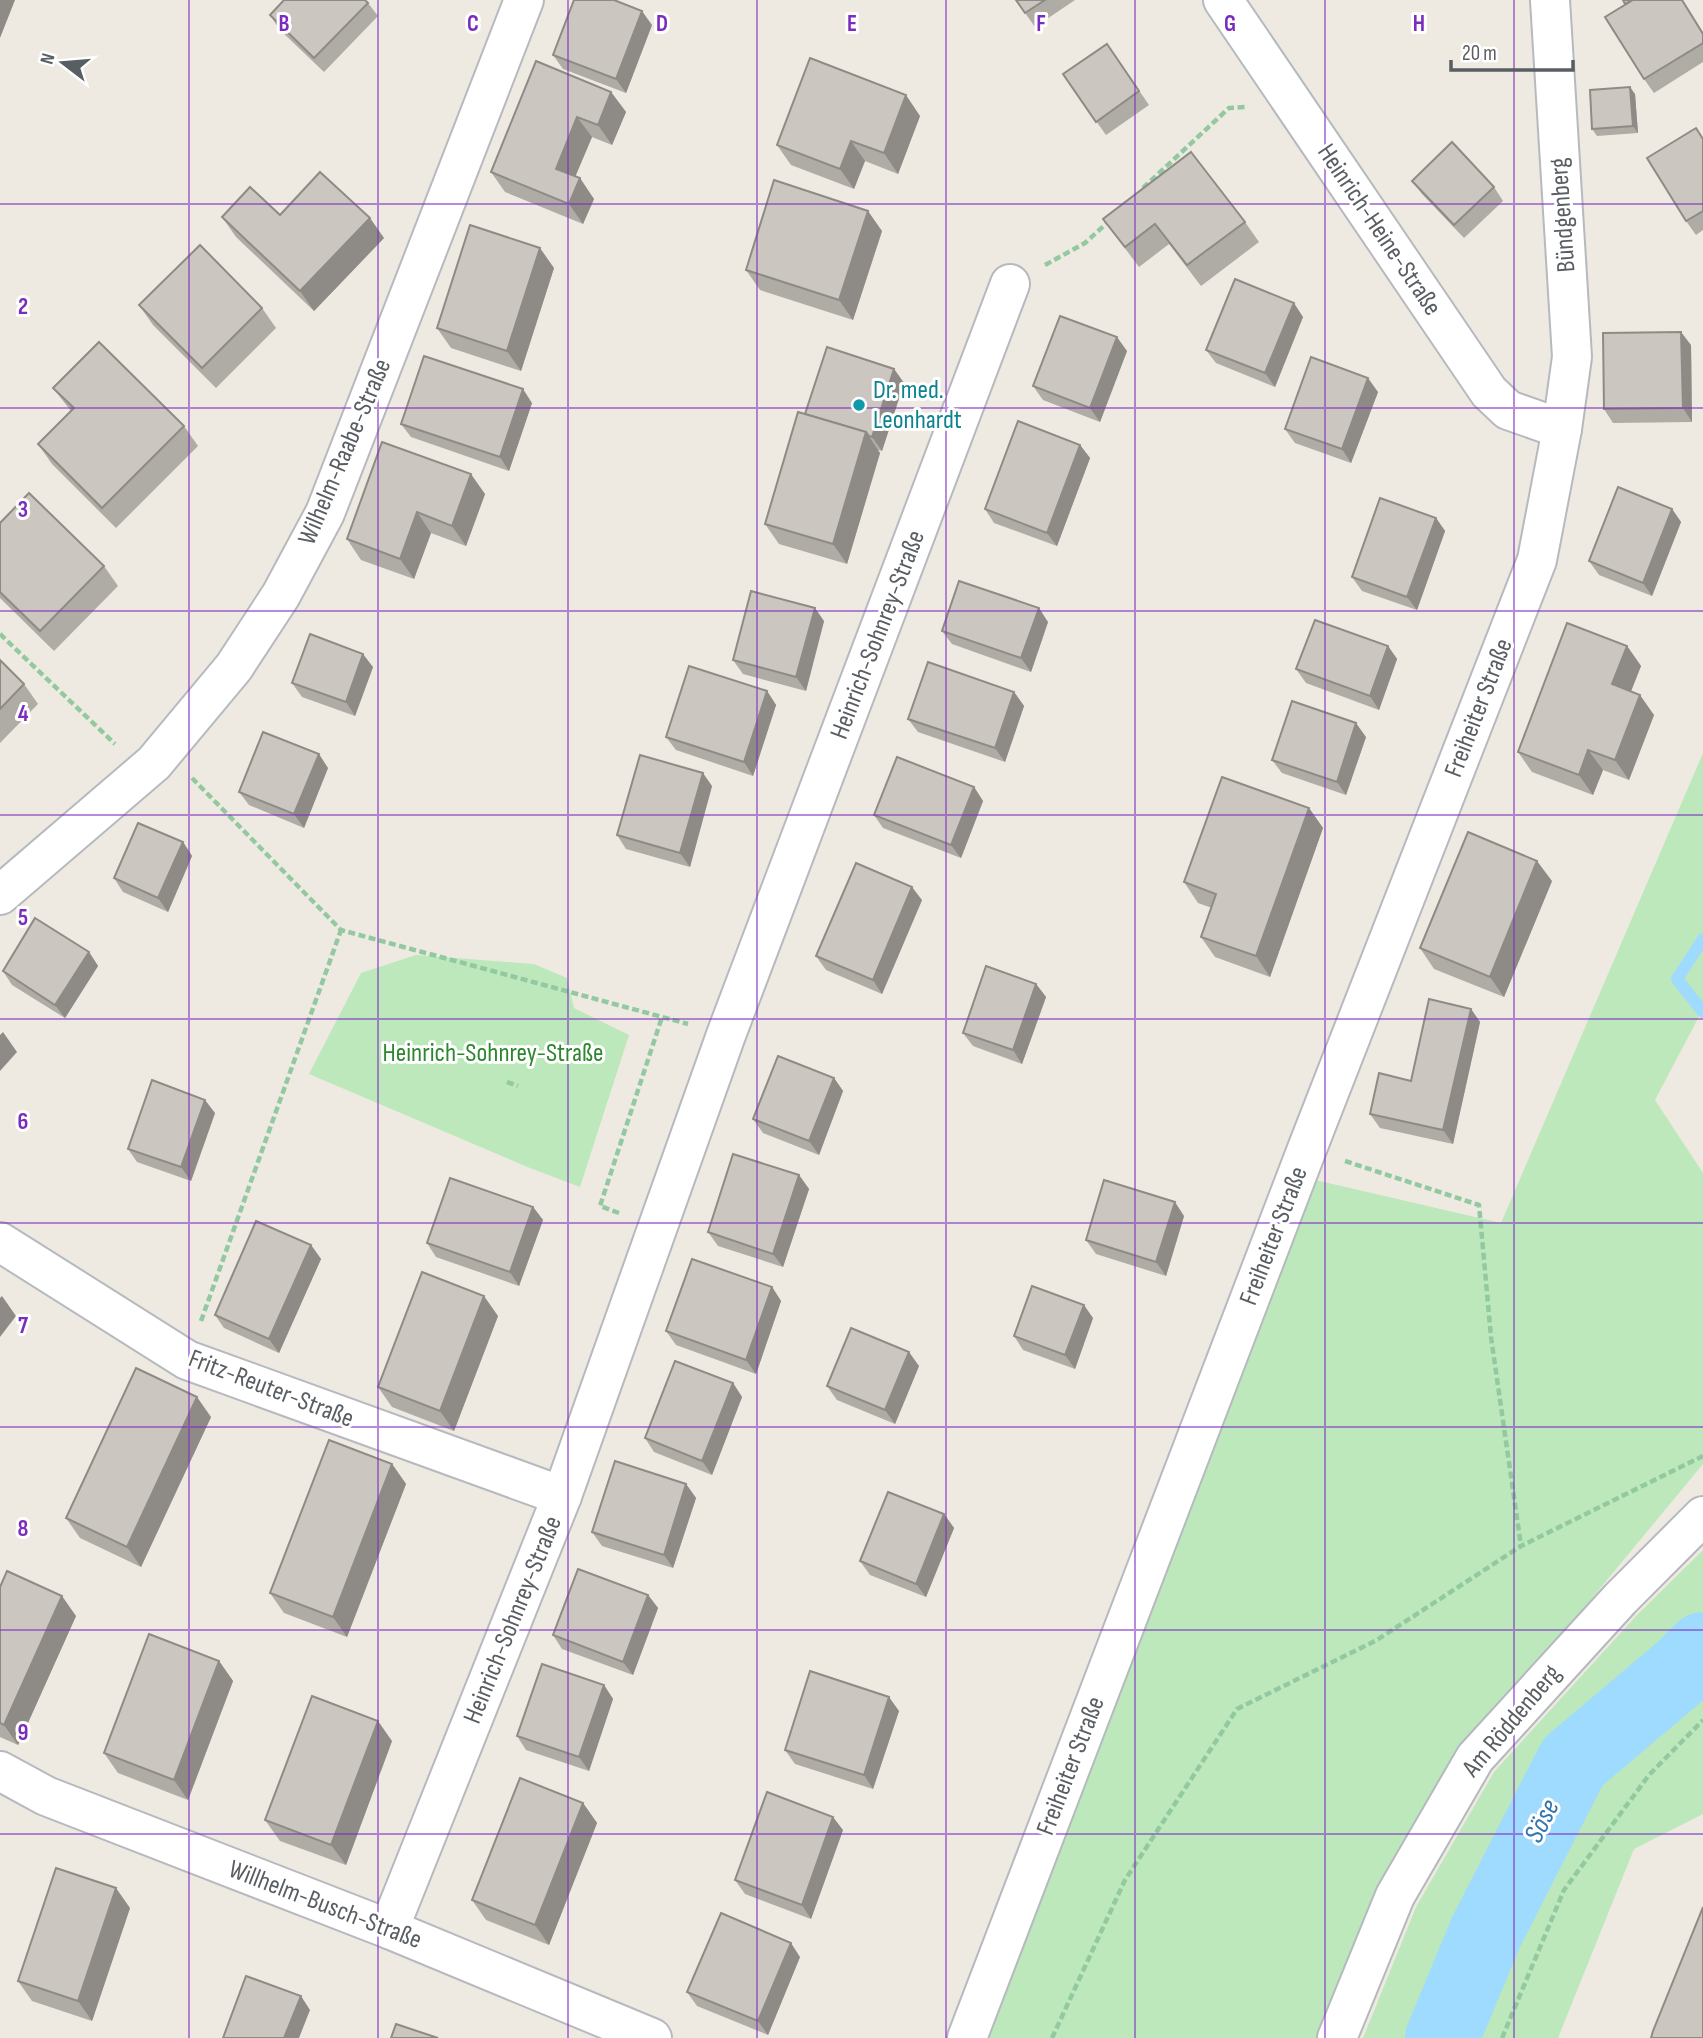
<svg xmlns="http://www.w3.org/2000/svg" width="1703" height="2038" font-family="'Sofia Sans Condensed',sans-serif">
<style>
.green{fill:#bde8bb}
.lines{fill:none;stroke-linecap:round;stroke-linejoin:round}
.stream{stroke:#9fdaff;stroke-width:12}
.river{stroke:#9fdaff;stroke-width:74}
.minor-casing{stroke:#b6babf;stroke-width:42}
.secondary-casing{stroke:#b5b9bf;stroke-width:42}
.path{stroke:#93c9a0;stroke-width:4.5;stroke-dasharray:7 3.5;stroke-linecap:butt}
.minor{stroke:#fff;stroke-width:38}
.secondary{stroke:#fff;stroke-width:38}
.wall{fill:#afaba5}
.shaded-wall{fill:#8e8b86}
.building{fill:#cbc7c0;stroke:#8e8b86;stroke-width:2}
.grid{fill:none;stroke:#7b2cbf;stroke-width:2;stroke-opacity:0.55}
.culture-dot{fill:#0f9aa8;stroke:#fff;stroke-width:2.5}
.labels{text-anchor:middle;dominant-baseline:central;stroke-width:6;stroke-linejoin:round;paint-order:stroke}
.street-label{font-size:26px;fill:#595e63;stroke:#fff}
.culture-label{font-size:26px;fill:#0d838f;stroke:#fff;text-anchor:start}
.park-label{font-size:26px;fill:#2e862e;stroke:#fff}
.water-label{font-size:28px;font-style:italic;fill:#3375af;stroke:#fff}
.grid-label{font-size:23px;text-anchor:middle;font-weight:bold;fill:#7b2cbf;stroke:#fff;stroke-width:6;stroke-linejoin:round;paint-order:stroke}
</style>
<rect width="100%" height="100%" fill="#eeeae1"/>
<!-- green -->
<g class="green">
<polygon points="1703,753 1703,1009 1655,1100 1703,1173 1703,1464 1467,1749 1326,2038 979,2038 1311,1179 1501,1223"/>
<polygon points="416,955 534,964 567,978 574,1008 629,1035 580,1187 530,1168 309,1074 361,973"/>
<polygon points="1703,1550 1703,1814 1634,1849 1558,2038 1363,2038 1416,1907 1494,1772 1637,1615"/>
</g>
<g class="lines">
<!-- stream -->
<polyline class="stream" points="1703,939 1677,979 1703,1012"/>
<!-- river -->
<polyline class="river" points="1442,2038 1486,1932 1573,1762 1683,1669 1703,1649"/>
<defs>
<g id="minor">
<polyline points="1223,0 1489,392 1508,410 1562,429"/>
<polyline points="0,895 154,763 234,667 281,595 325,513 524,0"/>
<polyline points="0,1242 187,1360 562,1496"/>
<polyline points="0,1771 46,1796 389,1929 652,2038"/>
<polyline points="389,1929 562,1496 726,1035 1010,284"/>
<polyline points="967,2038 1307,1149 1537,560 1562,429 1572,357 1550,0"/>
</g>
<polyline id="secondary" points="1337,2038 1395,1896 1475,1758 1620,1599 1703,1516"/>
</defs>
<!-- minor casing -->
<use href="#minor" class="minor-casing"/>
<!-- secondary casing -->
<use href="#secondary" class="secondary-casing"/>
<!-- path -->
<g class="path">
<polyline points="1143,188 1229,108 1246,107"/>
<polyline points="1045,265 1085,243 1109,221"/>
<polyline points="0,634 115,744"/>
<polyline points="192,778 341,930 688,1024"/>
<polyline points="507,1082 518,1086"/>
<polyline points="1345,1161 1479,1205 1491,1337 1521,1546"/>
<polyline points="619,1213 600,1206 662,1017"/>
<polyline points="201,1321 341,930"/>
<polyline points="1052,2038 1125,1880 1237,1709 1377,1640 1521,1546 1703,1456"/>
<polyline points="1502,2038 1564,1890 1649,1775 1703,1720"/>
</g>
<!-- minor -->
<use href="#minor" class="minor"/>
<!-- secondary -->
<use href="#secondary" class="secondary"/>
</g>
<!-- wall -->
<g class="wall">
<polygon points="1016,0 1075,0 1035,27"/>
<polygon points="368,3 378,16 324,72 279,29 270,15"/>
<polygon points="652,25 626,93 563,69 553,55"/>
<polygon points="1703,33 1703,62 1654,93 1644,79"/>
<polygon points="1107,44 1149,105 1106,135 1063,74"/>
<polygon points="611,92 626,112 612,145 592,137 575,177 594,199 583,224 505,192 491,172"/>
<polygon points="1635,94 1638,133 1597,136 1592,129"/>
<polygon points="920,116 898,174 865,161 854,189 791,165 777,145"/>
<polygon points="1703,137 1703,230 1696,235 1686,221"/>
<polygon points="1412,181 1494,187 1503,201 1464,238 1422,194"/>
<polygon points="280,215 384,238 314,311 236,237 222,217"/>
<polygon points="1103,219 1245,222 1259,242 1201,286 1169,244 1139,267"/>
<polygon points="882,231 853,320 760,290 746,270"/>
<polygon points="554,268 521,371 451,348 437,328"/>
<polygon points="139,305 262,308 276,328 216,388 153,325"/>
<polygon points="1303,317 1275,387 1216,363 1206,350"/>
<polygon points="1691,345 1692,422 1613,423 1604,409"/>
<polygon points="1127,351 1100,422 1043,400 1033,386"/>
<polygon points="894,369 904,383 882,451 878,450 880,453 847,564 779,544 765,524 805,414"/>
<polygon points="53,388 184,426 198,446 116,528 52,464 38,444 71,411"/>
<polygon points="1378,392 1351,463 1295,443 1285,429"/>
<polygon points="532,403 509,471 411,437 401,424"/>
<polygon points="382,442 485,494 466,546 431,533 414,579 361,560 347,539"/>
<polygon points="1080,445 1090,458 1057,546 994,523 985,509"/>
<polygon points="1672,509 1681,522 1652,596 1599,575 1589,561"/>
<polygon points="1436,518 1445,531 1417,610 1362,591 1352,577"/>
<polygon points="0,523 104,566 118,586 54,651 0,598"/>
<polygon points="824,621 806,691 743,674 733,660"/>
<polygon points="1048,622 1031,672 952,644 942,631"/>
<polygon points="1388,646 1397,659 1379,710 1306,683 1296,669"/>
<polygon points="1627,646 1641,666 1631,691 1654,715 1629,780 1603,770 1593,795 1532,772 1518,752"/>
<polygon points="0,660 24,684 38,704 0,743"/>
<polygon points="373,667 355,716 302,697 292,683"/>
<polygon points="767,691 776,705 753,776 676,750 666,737"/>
<polygon points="1014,692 1024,706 1005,762 918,732 908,719"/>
<polygon points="1366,737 1346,795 1282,773 1272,760"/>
<polygon points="328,768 304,828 249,805 239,792"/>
<polygon points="712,786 690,867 626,849 617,835"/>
<polygon points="974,787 983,801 961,858 883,828 874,815"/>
<polygon points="1309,808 1323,828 1270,977 1215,957 1201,937 1212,908 1198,903 1184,882"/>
<polygon points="183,842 192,856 168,912 123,892 114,878"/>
<polygon points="1552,881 1504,997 1434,969 1420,948"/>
<polygon points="922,900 882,994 826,970 816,956"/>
<polygon points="89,952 98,966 65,1018 12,985 3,971"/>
<polygon points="1036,984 1046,997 1022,1064 973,1046 963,1033"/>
<polygon points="1471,1009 1480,1022 1453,1144 1380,1128 1370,1114 1411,1081"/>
<polygon points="834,1078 843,1091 819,1155 763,1133 753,1119"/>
<polygon points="215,1113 191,1181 137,1162 128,1149"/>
<polygon points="799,1175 809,1189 783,1267 718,1246 708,1232"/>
<polygon points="533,1207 543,1220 519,1286 436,1257 427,1243"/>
<polygon points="1184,1216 1166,1276 1096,1254 1086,1240"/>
<polygon points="311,1245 321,1259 279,1353 224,1328 215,1315"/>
<polygon points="772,1287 781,1301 756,1374 676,1345 666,1331"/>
<polygon points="498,1316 454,1431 392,1407 378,1387"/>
<polygon points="1093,1318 1075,1369 1023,1350 1014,1336"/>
<polygon points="919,1366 895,1424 837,1400 827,1386"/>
<polygon points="733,1383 742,1397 712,1475 654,1452 645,1438"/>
<polygon points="211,1417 141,1567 80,1538 66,1518"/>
<polygon points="392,1464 406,1484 347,1637 284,1613 270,1593"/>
<polygon points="686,1484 696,1498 673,1568 602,1546 592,1532"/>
<polygon points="944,1514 954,1528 926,1597 870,1575 860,1561"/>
<polygon points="0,1587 76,1616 18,1745 0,1737"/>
<polygon points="648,1595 658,1608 633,1675 562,1649 553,1635"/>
<polygon points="219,1661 233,1681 188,1800 118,1773 104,1753"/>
<polygon points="604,1685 613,1699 589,1771 526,1750 517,1736"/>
<polygon points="899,1711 873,1789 795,1764 785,1750"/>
<polygon points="392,1741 346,1865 280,1841 265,1820"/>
<polygon points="583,1803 597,1823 549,1945 486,1920 472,1900"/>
<polygon points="843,1830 811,1919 745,1894 735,1880"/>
<polygon points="130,1908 92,2021 32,2001 18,1981"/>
<polygon points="800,1957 768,2035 697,2006 687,1992"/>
</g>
<!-- shaded-wall -->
<g class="shaded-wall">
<polygon points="0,0 15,0 0,38"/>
<polygon points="642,11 652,25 626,93 616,79"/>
<polygon points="1630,87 1635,94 1638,133 1633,126"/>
<polygon points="611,92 626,112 612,145 598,125"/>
<polygon points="906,95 920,116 898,174 884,153"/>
<polygon points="577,117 592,137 570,189 556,169"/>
<polygon points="851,141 865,161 854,189 840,169"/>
<polygon points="580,178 594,199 583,224 569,204"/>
<polygon points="868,211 882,231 853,320 839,300"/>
<polygon points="370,218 384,238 314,311 300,291"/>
<polygon points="540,248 554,268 521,371 507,351"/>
<polygon points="1294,303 1303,317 1275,387 1265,373"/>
<polygon points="1681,332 1691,345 1692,422 1683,408"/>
<polygon points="1117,337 1127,351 1100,422 1090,408"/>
<polygon points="894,369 904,383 882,451 872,437"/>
<polygon points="1368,378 1378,392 1351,463 1342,449"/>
<polygon points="523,389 532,403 509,471 500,457"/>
<polygon points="866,432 880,453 847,564 833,544"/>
<polygon points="1080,445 1090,458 1057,546 1047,533"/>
<polygon points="471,474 485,494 466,546 452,526"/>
<polygon points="1672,509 1681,522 1652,596 1643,583"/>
<polygon points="417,512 431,533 414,579 400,559"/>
<polygon points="1436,518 1445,531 1417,610 1407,597"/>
<polygon points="815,608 824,621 806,691 796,677"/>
<polygon points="1039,608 1048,622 1031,672 1021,658"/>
<polygon points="1388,646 1397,659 1379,710 1370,696"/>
<polygon points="1627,646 1641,666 1626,704 1612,684"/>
<polygon points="363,654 373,667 355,716 346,702"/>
<polygon points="767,691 776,705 753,776 744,762"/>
<polygon points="1014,692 1024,706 1005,762 995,748"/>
<polygon points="1640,695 1654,715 1629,780 1615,760"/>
<polygon points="1356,723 1366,737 1346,795 1337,782"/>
<polygon points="1588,750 1603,770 1593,795 1579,775"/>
<polygon points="319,754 328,768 304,828 294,814"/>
<polygon points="703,773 712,786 690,867 680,853"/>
<polygon points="974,787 983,801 961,858 951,845"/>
<polygon points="1309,808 1323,828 1270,977 1256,956"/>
<polygon points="183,842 192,856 168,912 158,898"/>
<polygon points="1537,861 1552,881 1504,997 1490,977"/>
<polygon points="912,887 922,900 882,994 873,980"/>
<polygon points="89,952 98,966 65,1018 55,1005"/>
<polygon points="1036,984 1046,997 1022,1064 1013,1050"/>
<polygon points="1471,1009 1480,1022 1453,1144 1443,1130"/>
<polygon points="3,1032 17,1052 0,1071 0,1035"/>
<polygon points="834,1078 843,1091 819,1155 809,1141"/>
<polygon points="205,1100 215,1113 191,1181 181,1167"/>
<polygon points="799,1175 809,1189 783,1267 773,1254"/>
<polygon points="1175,1202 1184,1216 1166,1276 1156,1262"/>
<polygon points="533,1207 543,1220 519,1286 510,1272"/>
<polygon points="311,1245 321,1259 279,1353 269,1339"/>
<polygon points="772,1287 781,1301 756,1374 746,1360"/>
<polygon points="2,1296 16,1316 0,1337 0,1298"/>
<polygon points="484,1296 498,1316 454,1431 440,1411"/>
<polygon points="1084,1305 1093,1318 1075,1369 1065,1355"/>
<polygon points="909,1352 919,1366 895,1424 885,1410"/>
<polygon points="733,1383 742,1397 712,1475 702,1461"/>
<polygon points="197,1397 211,1417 141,1567 127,1547"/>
<polygon points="392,1464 406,1484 347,1637 333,1617"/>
<polygon points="686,1484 696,1498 673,1568 664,1555"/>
<polygon points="944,1514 954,1528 926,1597 916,1584"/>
<polygon points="648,1595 658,1608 633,1675 623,1662"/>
<polygon points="62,1596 76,1616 18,1745 4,1725"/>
<polygon points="219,1661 233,1681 188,1800 174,1780"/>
<polygon points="604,1685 613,1699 589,1771 579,1757"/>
<polygon points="889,1697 899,1711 873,1789 864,1775"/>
<polygon points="378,1721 392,1741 346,1865 331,1845"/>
<polygon points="583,1803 597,1823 549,1945 535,1925"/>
<polygon points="833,1817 843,1830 811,1919 802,1905"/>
<polygon points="116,1888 130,1908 92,2021 78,2001"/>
<polygon points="791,1943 800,1957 768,2035 758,2021"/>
<polygon points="301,1996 310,2010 299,2038 284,2038"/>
</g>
<!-- building -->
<g class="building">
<polygon points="284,0 365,0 368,3 314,58 270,15"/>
<polygon points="574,0 614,0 642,11 616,79 553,55"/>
<polygon points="1016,0 1045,0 1025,13"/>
<polygon points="1623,0 1632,0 1625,4"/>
<polygon points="1633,0 1682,0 1703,34 1703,43 1644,79 1605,17"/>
<polygon points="1107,44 1139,91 1096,122 1063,74"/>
<polygon points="810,58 906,95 884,153 851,141 840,169 777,145"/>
<polygon points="536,61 611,92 598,125 577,117 556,169 580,178 569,204 491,172"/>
<polygon points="1630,87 1633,126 1592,129 1590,90"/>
<polygon points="1696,128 1703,139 1703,211 1686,221 1647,158"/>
<polygon points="1452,142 1494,187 1454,225 1412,181"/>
<polygon points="1191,152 1245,222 1187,265 1155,224 1125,247 1103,219"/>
<polygon points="320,172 370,218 300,291 222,217 250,187 280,215"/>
<polygon points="774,180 868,211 839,300 746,270"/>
<polygon points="470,225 540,248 507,351 437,328"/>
<polygon points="200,245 262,308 202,368 139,305"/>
<polygon points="1235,279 1294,303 1265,373 1206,350"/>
<polygon points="1060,316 1117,337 1090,408 1033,386"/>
<polygon points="1681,332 1683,408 1604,409 1603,333"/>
<polygon points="99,342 184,426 102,508 38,444 74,408 53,388"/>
<polygon points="827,347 894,369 872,437 869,436 866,432 805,414"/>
<polygon points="424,356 523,389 500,457 401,424"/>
<polygon points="1311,357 1368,378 1342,449 1285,429"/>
<polygon points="798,412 866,432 833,544 765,524"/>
<polygon points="1018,421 1080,445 1047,533 985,509"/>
<polygon points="382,442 471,474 452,526 417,512 400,559 347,539"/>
<polygon points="1618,487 1672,509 1643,583 1589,561"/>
<polygon points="29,493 104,566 40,631 0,592 0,523"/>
<polygon points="1380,498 1436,518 1407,597 1352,577"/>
<polygon points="959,581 1039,608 1021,658 942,631"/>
<polygon points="751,591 815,608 796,677 733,660"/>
<polygon points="1315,620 1388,646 1370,696 1296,669"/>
<polygon points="1567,623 1627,646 1612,684 1640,695 1615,760 1588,750 1579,775 1518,752"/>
<polygon points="310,634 363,654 346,702 292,683"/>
<polygon points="0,660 24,684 0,709"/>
<polygon points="928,662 1014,692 995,748 908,719"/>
<polygon points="689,666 767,691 744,762 666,737"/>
<polygon points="1292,701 1356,723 1337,782 1272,760"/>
<polygon points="263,732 319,754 294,814 239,792"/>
<polygon points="640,755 703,773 680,853 617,835"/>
<polygon points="897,757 974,787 951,845 874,815"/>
<polygon points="1222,777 1309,808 1256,956 1201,937 1216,894 1184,882"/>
<polygon points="138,823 183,842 158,898 114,878"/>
<polygon points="1468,832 1537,861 1490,977 1420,948"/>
<polygon points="856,863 912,887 873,980 816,956"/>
<polygon points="35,918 89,952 55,1005 3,971"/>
<polygon points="986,966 1036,984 1013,1050 963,1033"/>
<polygon points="1429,999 1471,1009 1443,1130 1370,1114 1379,1073 1411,1081"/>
<polygon points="778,1056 834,1078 809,1141 753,1119"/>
<polygon points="152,1080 205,1100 181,1167 128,1149"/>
<polygon points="733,1154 799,1175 773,1254 708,1232"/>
<polygon points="450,1178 533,1207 510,1272 427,1243"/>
<polygon points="1104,1180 1175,1202 1156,1262 1086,1240"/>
<polygon points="256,1221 311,1245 269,1339 215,1315"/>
<polygon points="692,1259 772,1287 746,1360 666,1331"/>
<polygon points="422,1272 484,1296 440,1411 378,1387"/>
<polygon points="1032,1286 1084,1305 1065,1355 1014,1336"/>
<polygon points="851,1328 909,1352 885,1410 827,1386"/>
<polygon points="675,1361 733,1383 702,1461 645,1438"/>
<polygon points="136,1368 197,1397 127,1547 66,1518"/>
<polygon points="329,1440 392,1464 333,1617 270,1593"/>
<polygon points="615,1461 686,1484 664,1555 592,1532"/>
<polygon points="888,1492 944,1514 916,1584 860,1561"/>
<polygon points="578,1569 648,1595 623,1662 553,1635"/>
<polygon points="7,1571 62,1596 4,1725 0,1723 0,1587"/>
<polygon points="149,1634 219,1661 174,1780 104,1753"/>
<polygon points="542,1664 604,1685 579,1757 517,1736"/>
<polygon points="810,1671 889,1697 864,1775 785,1750"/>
<polygon points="312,1696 378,1721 331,1845 265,1820"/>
<polygon points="520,1778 583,1803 535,1925 472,1900"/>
<polygon points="767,1792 833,1817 802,1905 735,1880"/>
<polygon points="56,1868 116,1888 78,2001 18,1981"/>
<polygon points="1703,1907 1703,2038 1651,2038 1653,2031"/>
<polygon points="721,1913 791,1943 758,2021 687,1992"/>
<polygon points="246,1976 301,1996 284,2038 223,2038"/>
<polygon points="396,2024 438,2038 391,2038"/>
</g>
<!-- grid -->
<path class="grid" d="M189 0V2038M378 0V2038M568 0V2038M757 0V2038M946 0V2038M1135 0V2038M1325 0V2038M1514 0V2038M0 204H1703M0 408H1703M0 611H1703M0 815H1703M0 1019H1703M0 1223H1703M0 1427H1703M0 1630H1703M0 1834H1703"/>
<!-- markers -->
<circle class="culture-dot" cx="859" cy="405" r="7"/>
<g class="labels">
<!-- street labels -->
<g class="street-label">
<text transform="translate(1563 215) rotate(-94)">Bündgenberg</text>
<text transform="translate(1379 230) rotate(56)">Heinrich-Heine-Straße</text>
<text transform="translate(345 452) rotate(-67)">Wilhelm-Raabe-Straße</text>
<text transform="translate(878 635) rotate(-69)">Heinrich-Sohnrey-Straße</text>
<text transform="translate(1479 708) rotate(-69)">Freiheiter Straße</text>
<text transform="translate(1274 1236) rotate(-69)">Freiheiter Straße</text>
<text transform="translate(271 1389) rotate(21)">Fritz-Reuter-Straße</text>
<text transform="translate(513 1620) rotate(-68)">Heinrich-Sohnrey-Straße</text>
<text transform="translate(1512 1721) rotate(-50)">Am Röddenberg</text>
<text transform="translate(1071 1766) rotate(-69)">Freiheiter Straße</text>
<text transform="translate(325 1905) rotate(21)">Willhelm-Busch-Straße</text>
</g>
<!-- culture labels -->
<g class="culture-label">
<text x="873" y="390">Dr. med.<tspan x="873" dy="30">Leonhardt</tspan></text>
</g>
<!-- park labels -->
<g class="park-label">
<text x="493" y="1053">Heinrich-Sohnrey-Straße</text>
</g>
<!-- water labels -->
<g class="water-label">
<text transform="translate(1542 1821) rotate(-63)">Söse</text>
</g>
</g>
<g class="grid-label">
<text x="284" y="31">B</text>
<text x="473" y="31">C</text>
<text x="662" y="31">D</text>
<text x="852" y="31">E</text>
<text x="1041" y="31">F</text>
<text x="1230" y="31">G</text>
<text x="1419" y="31">H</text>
<text x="23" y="314">2</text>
<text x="23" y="517">3</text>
<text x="23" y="721">4</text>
<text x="23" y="925">5</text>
<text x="23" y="1129">6</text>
<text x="23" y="1333">7</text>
<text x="23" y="1536">8</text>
<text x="23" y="1740">9</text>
</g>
<!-- north arrow -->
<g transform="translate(63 63) rotate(286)" stroke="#ffffff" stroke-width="5" paint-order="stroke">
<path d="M0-5L12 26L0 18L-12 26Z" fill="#595e63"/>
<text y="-10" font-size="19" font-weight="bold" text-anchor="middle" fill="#595e63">N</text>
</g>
<!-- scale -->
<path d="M1451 60v10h122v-10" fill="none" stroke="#595e63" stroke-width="3.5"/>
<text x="1462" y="60" font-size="21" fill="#595e63" stroke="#ffffff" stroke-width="5" paint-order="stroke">20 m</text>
</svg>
